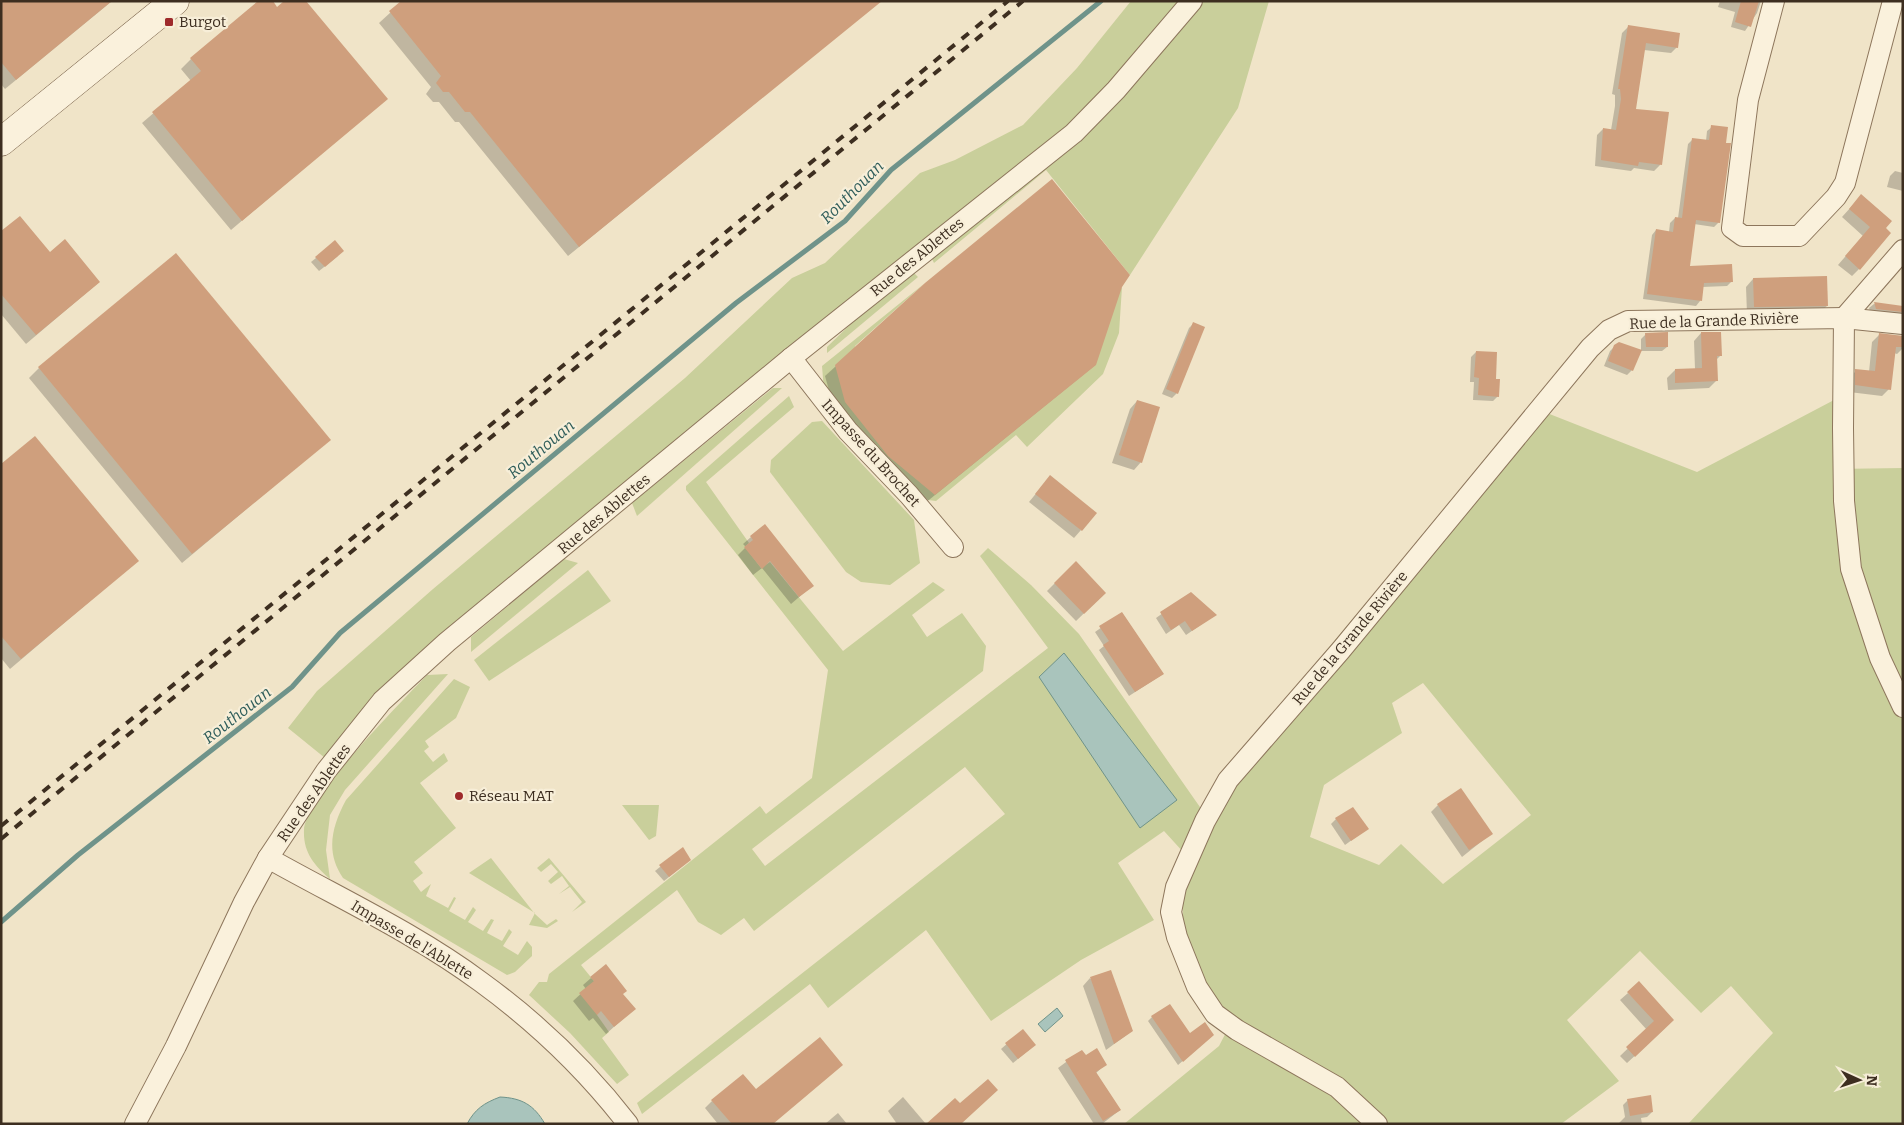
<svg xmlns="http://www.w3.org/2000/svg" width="1904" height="1125" font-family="Bitter,serif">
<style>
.green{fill:#c9cf9b;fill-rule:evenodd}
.water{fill:#a9c4bc;stroke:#6f938a}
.shadow{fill:#0003}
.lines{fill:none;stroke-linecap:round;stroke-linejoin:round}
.stream{stroke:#6f938a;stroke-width:5}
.building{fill:#cf9f7d}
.street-casing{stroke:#8d765c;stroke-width:22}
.secondary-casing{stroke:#6f573f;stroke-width:29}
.street{stroke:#faf1dc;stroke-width:20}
.secondary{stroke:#faf1dc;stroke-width:28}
.rail{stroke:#3d2e20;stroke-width:4;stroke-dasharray:9 9;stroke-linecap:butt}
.poi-dot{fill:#9e2a2b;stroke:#f7eed8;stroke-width:2}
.labels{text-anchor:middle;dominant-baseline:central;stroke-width:4.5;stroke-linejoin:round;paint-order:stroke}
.poi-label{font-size:15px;fill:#3d2e20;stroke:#f7eed8;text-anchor:start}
.street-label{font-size:15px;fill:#3d2e20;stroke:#f7eed8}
.water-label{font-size:16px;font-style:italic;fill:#2f5d5a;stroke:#f7eed8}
</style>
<rect width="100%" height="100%" fill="#f0e4c8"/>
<!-- green -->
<g class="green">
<polygon points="1131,1 1269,1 1238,108 1130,275 1046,170 934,263 932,259 1035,154 325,758 288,728 317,691 433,589 685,378 792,278 825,263 920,173 955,160 1023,125 1077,68"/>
<polygon points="913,272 918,277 827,353 827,347 863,312"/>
<polygon points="925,283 855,346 853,368 1081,349 1122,287 1119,333 1103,374 1027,447 1016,435 936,501 928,500 891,471 824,391 822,366"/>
<polygon points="773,388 782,388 637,516 632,503"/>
<path d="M789 396 794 407 706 482 749 543 745 547 761 568 770 562 843 651 933 582 945 590 912 615 927 637 962 613 986 646 983 671 752 849 765 866 1048 648 980 556 988 548 1031 585 1079 634 1202 810C1285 694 1380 587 1473 479L1487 489 1547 413 1697 472 1834 400 1835 469 1903 468V1124H1688L1773 1033 1731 986 1701 1013 1640 951 1567 1020 1619 1081 1561 1124H1124L1219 1046 1233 1019 1207 987 1183 929V896L1195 865 1164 831 1118 863 1154 920 1081 960 991 1021 926 930 828 1008 810 984 642 1114 637 1103 1005 814 965 767 754 931 744 918 721 935 698 922 677 890 581 965 594 981 597 1015 609 1032 602 1038 629 1075 617 1084 570 1033 529 995 539 982H547L549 974 760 806 766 814 812 778 828 670 686 490V486ZM1423 683 1531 815 1443 884 1401 844 1379 865 1310 837 1324 785 1402 733 1392 703Z"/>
<polygon points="822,421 914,520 920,563 890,585 861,582 846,572 770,472 771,460 812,422"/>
<polygon points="564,559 578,563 471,652 471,637"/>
<polygon points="588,570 611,601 489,681 474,660"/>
<path d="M448 674 345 790 330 815 326 850 330 879C314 865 303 852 304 830 304 800 403 700 427 675Z"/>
<path d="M454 679 470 687 456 718 425 741 429 747 424 751 433 762 444 753 448 761 420 783 456 828 414 862 423 873 413 881 421 892 431 884 426 896 448 908 454 897 456 898 449 911 465 920 473 907 476 910 468 922 483 931 491 919 494 920 487 933 502 941 509 929 512 932 503 946 518 955 527 941 532 947V956L515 972 507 975 343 878C325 852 332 826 346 800Z"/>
<polygon points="622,805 659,805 656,836 649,840"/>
<polygon points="491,858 535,914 547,925 556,919 558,921 547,928 529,925 535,913 469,873"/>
<polygon points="549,858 586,902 572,912 582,902 570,887 559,894 569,886 562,876 551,884 548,881 558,872 551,864 541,872 537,868"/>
</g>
<!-- water -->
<g class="water">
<polygon points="1064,653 1177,800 1140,828 1039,677"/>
<polygon points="1057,1008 1063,1016 1045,1032 1038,1024"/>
<path d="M500 1097C522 1098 534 1105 545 1124H467C475 1109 484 1103 500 1097Z"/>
</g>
<!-- shadow -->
<g class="shadow">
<polygon points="1,1 112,1 5,89 1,84"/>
<polygon points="403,1 873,7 568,256 459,122 455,122 439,102 433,102 426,94 431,87 379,23"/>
<polygon points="1720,1 1761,1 1757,13 1745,31 1731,27 1735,12 1718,7"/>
<polygon points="277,9 386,99 231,230 142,123 191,81 181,69 191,59"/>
<polygon points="1628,27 1677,47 1671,53 1644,50 1635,110 1668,113 1660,165 1654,171 1634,168 1631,171 1595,166 1597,135 1603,129 1611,130 1615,106 1615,95 1612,94 1622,33"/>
<polygon points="1712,127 1719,222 1714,227 1694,224 1689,267 1732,281 1727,286 1702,287 1700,301 1696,306 1643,299 1652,235 1656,230 1669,232 1670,223 1675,218 1678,218 1688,144 1693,139 1706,141 1707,131"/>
<polygon points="1895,171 1903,173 1903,191 1887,187 1890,176"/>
<polygon points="1861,196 1890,221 1859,269 1852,276 1838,265 1863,236 1842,217"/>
<polygon points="1,233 50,253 99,282 26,344 1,314"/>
<polygon points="338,256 319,271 311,262 316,258"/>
<polygon points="1753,279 1827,306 1819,313 1747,314 1746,287"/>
<polygon points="1121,287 1095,365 924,504 835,412 825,376 836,366"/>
<polygon points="1874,304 1903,307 1903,319 1871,314 1869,308"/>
<polygon points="1194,323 1177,393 1172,398 1162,394 1189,328"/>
<polygon points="1701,333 1721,355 1716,360 1717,380 1709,388 1668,390 1667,378 1675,370 1695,369 1694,341"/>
<polygon points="1646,334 1667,347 1662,351 1640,351 1632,370 1627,375 1604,366 1610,351 1615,346 1641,350 1641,339"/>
<polygon points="1879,335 1903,336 1903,348 1897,354 1894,353 1889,389 1882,396 1849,392 1849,378 1856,371 1869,372 1872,342"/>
<polygon points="1476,352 1494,380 1498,396 1493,401 1473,400 1474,382 1470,382 1471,357"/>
<polygon points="39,368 329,440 182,563 29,378"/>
<polygon points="1137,401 1141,462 1134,470 1112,463 1130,409"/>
<polygon points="1,466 137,561 10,669 1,658"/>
<polygon points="1043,485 1081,530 1074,538 1029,502"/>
<polygon points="751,537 812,586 791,604 762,568 753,575 738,555 746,547 743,544"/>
<polygon points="1075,563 1105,593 1076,621 1047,591"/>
<polygon points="1191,593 1215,615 1186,635 1179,625 1166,634 1156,618"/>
<polygon points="1122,613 1163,674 1129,696 1099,650 1104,646 1095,632"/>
<polygon points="1438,805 1492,833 1462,857 1431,812"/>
<polygon points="1336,819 1367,829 1345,845 1331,824"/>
<polygon points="682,849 685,864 664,881 655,871"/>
<polygon points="591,978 622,994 634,1009 606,1034 593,1018 589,1021 573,1001 586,989 583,985"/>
<polygon points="1090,978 1132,1031 1106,1050 1083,986"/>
<polygon points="1628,993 1665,1028 1627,1063 1620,1056 1647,1030 1620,1000"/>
<polygon points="1152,1017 1190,1035 1208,1039 1178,1065 1148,1021"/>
<polygon points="1023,1030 1030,1049 1013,1063 1001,1049"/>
<polygon points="1081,1051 1086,1057 1106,1064 1096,1073 1120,1110 1102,1124 1094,1124 1058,1068"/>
<polygon points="903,1097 926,1124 897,1124 888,1111"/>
<polygon points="1628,1100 1652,1112 1647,1117 1641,1118 1642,1124 1618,1124 1625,1117 1623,1105"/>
<polygon points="712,1101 772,1124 718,1124 705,1108"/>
<polygon points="838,1113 847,1124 825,1124"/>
</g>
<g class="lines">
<!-- stream -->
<polyline class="stream" points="1,922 78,855 292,687 340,633 736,303 845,221 891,170 1101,1"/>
</g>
<!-- building -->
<g class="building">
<polygon points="1,1 112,1 16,80 1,62"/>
<polygon points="258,1 273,1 277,7 284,1 306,1 388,99 242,221 152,112 201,71 190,58"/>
<polygon points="401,1 882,1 579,247 470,112 465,112 449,92 443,92 436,83 441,76 389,11"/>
<polygon points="1741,1 1759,1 1751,27 1735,22"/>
<polygon points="1628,25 1680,33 1678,48 1646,43 1636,109 1669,112 1662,165 1639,162 1638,166 1601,160 1603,128 1616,130 1621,99 1620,89 1618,89"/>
<polygon points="1711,125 1728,127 1726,143 1731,143 1720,223 1696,220 1690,266 1732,264 1733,282 1704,283 1702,301 1647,294 1656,229 1673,232 1675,217 1682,218 1692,138 1709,140"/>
<polygon points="1052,179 1130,275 1122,287 1096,365 935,495 888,456 845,402 835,365 925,283"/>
<polygon points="1861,194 1892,221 1886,228 1891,233 1860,270 1845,256 1870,227 1849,209"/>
<polygon points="20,216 50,252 65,239 100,282 36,335 1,294 1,231"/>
<polygon points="335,240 344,251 325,267 315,257"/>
<polygon points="176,253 331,440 192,554 38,367"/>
<polygon points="1827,276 1828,306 1754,307 1753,278"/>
<polygon points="1874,302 1903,306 1903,312 1876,309"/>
<polygon points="1193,322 1205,327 1178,394 1166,389"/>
<polygon points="1668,332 1668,347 1646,347 1645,333"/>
<polygon points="1701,332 1721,332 1722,356 1717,356 1718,381 1675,383 1675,369 1702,368"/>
<polygon points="1879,333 1903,336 1903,347 1896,347 1891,390 1855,385 1855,369 1875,371"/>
<polygon points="1619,342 1642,350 1633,371 1608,361 1614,345"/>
<polygon points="1476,351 1497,352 1496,379 1500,379 1499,397 1478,395 1479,378 1474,377"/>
<polygon points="1137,400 1160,407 1142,463 1119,455"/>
<polygon points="35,436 139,561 21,659 1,636 1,464"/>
<polygon points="1050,475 1097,513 1082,531 1035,494"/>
<polygon points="765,524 814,586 799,597 770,561 762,569 744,547 753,540 750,536"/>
<polygon points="1076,561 1106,593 1084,614 1054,583"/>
<polygon points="1191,592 1217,615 1192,631 1185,621 1171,630 1160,612"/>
<polygon points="1122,612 1164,674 1135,692 1103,645 1109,641 1099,626"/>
<polygon points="1461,788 1493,834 1469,850 1437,804"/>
<polygon points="1353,807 1369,829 1351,841 1335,818"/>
<polygon points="683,847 691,860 669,877 659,865"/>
<polygon points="606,964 627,991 623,994 636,1009 614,1027 601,1011 597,1015 579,993 594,981 590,977"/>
<polygon points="1111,970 1133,1031 1114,1044 1090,977"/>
<polygon points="1639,981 1674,1020 1635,1057 1626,1047 1654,1021 1627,992"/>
<polygon points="1170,1004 1190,1033 1205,1022 1214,1035 1183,1062 1151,1016"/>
<polygon points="1023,1029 1036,1045 1018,1059 1005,1043"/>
<polygon points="820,1037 843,1065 773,1124 732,1124 711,1100 743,1074 756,1089"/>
<polygon points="1097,1048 1107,1065 1096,1072 1121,1110 1103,1121 1065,1060 1082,1050 1086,1055"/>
<polygon points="988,1079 998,1090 961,1124 926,1124 955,1098 960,1103"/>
<polygon points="1651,1095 1653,1112 1630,1116 1627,1099"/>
</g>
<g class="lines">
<defs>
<g id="street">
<polyline points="1774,1 1748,100 1732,228 1743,236 1799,236 1836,197 1845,183 1893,1"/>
<polyline points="1844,318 1843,428 1844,501 1851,569 1880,658 1903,707"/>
<polyline points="1844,318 1903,250"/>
<polyline points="791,358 848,431 909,495 953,547"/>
<path d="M268 858C339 898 415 933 481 982 536 1022 587 1071 628 1124"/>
<polyline points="135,1124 176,1046 244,902 268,858 326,771 382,701 447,642 791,358 1074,133 1116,90 1192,1"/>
<polyline points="1377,1124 1337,1087 1237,1030 1215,1014 1197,987 1177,937 1171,912 1176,887 1205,821 1228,780 1341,650 1590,348 1609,330 1628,321 1844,318 1903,324"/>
</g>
<polyline id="secondary" points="1,142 175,1"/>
</defs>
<!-- street casing -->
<use href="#street" class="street-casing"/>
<!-- secondary casing -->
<use href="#secondary" class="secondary-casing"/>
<!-- street -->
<use href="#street" class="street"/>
<!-- secondary -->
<use href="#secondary" class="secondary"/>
<!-- rail -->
<g class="rail">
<polyline points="1,826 1008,1"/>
<polyline points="1,839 1023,1"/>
</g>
</g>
<!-- markers -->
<g class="poi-dot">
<rect x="164" y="17" width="10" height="10" rx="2.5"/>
<circle cx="459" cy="796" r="5"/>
</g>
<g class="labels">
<!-- poi labels -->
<g class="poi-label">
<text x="179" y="22">Burgot</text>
<text x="469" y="796">Réseau MAT</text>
</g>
<!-- street labels -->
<g class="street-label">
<text transform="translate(917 257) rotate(-39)">Rue des Ablettes</text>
<text transform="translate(1714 321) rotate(-2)">Rue de la Grande Rivière</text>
<text transform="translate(871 453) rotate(48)">Impasse du Brochet</text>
<text transform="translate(604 514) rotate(-40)">Rue des Ablettes</text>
<text transform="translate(1350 638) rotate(-50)">Rue de la Grande Rivière</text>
<text transform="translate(314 793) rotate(-55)">Rue des Ablettes</text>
<text transform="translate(412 940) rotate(31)">Impasse de l'Ablette</text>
</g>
<!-- water labels -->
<g class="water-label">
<text transform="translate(852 192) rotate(-45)">Routhouan</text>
<text transform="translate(541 449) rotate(-40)">Routhouan</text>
<text transform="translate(237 715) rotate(-38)">Routhouan</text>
</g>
</g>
<!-- border -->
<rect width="1904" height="1125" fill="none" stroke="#3d2e20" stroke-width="5"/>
<!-- north arrow -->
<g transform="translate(1859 1080) rotate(93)" stroke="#f7eed8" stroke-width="4" paint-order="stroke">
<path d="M0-4L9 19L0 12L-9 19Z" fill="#3d2e20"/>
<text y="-8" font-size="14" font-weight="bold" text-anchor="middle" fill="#3d2e20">N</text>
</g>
</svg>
